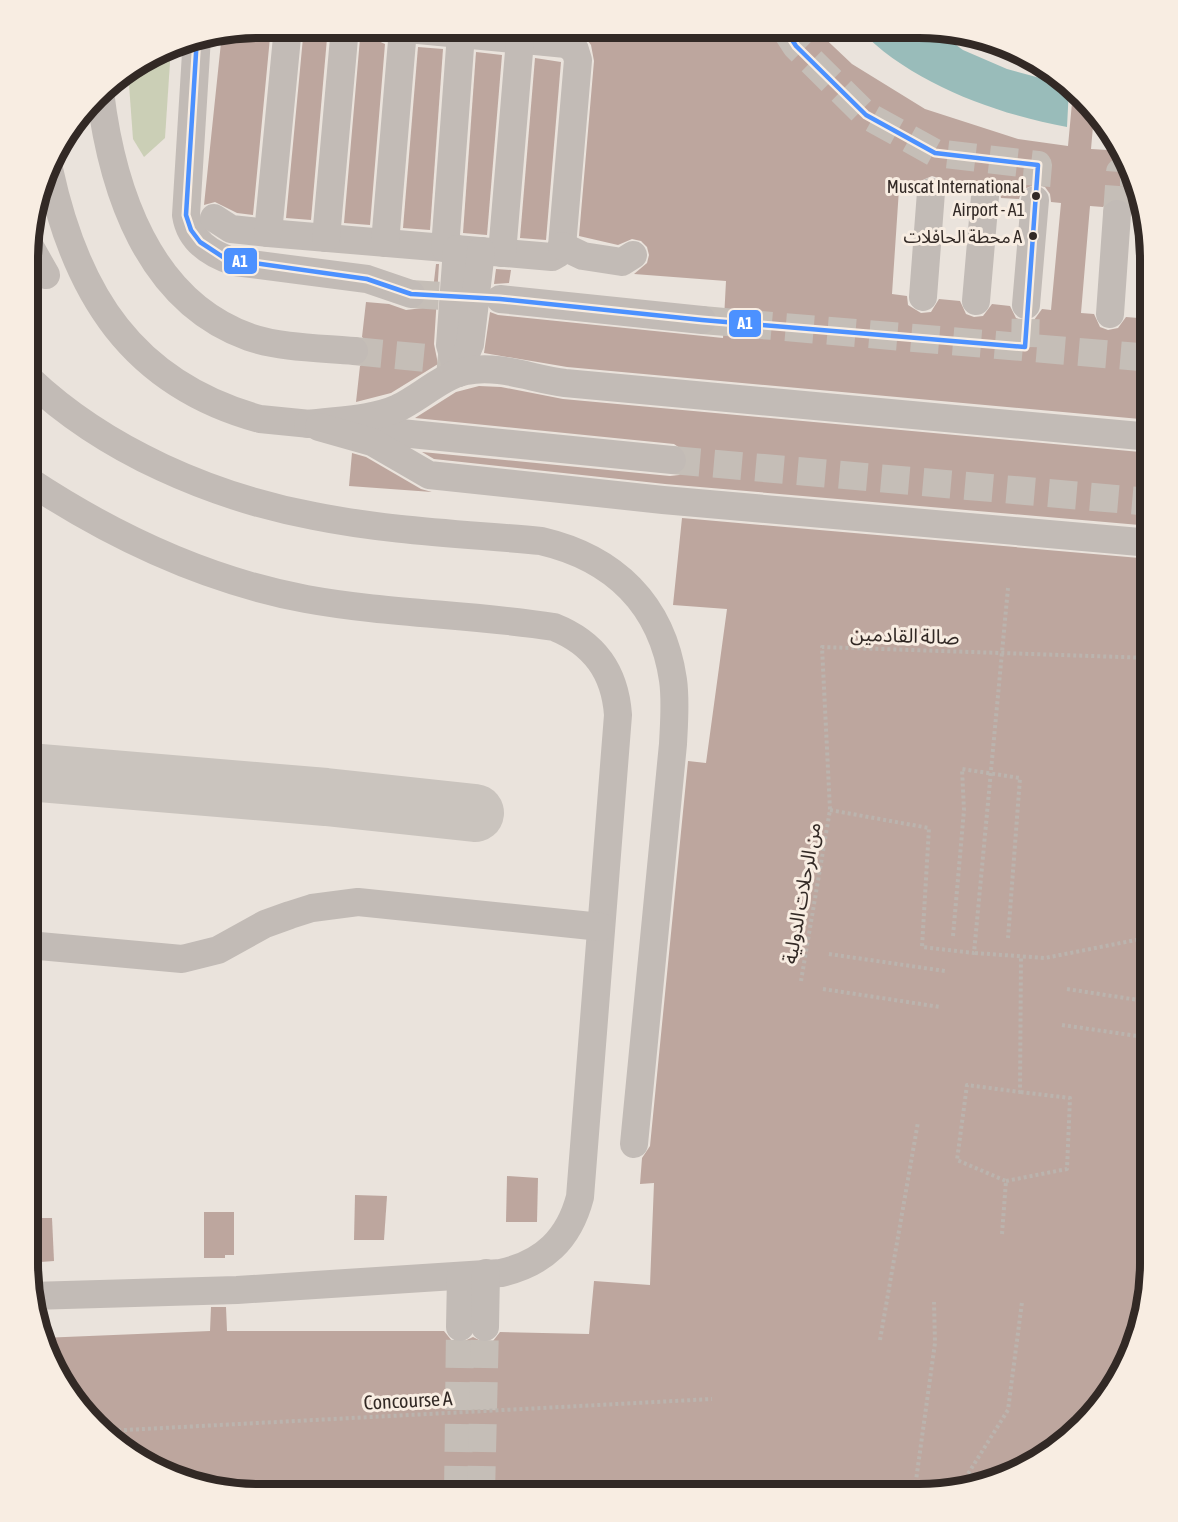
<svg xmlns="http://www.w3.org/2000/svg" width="1178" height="1522" font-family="'Asap Condensed','Noto Sans Arabic',sans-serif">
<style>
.green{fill:#cbcfb6}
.water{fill:#99bcba}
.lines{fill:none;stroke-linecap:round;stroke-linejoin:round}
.taxiway{stroke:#cac4be;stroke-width:58}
.building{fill:#bda69e;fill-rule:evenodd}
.minor-tunnel{stroke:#c5beb7;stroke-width:28;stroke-dasharray:28 14;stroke-linecap:butt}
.path{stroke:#bbb4ae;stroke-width:4;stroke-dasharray:3 3;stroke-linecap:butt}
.minor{stroke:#c2bbb6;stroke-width:28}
.bus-1-casing{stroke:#f8ede2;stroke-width:9}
.bus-1{stroke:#4c91ff;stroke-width:4.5}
.bus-dot{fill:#322925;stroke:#f8ede2;stroke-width:2}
.labels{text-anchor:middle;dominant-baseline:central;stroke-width:6;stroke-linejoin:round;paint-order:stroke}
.bus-label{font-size:18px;fill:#322925;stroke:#f8ede2;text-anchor:end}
.street-label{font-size:20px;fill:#322925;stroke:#f8ede2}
.rim{fill:none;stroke:#322925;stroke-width:8}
.line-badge{stroke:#f8ede2;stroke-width:2}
.badge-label{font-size:16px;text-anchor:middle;font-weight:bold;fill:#fff}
</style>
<rect width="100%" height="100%" fill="#eae3dc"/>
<!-- green -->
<polygon class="green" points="171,47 165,138 144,157 133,139 128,71"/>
<!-- water -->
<path class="water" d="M859 29H934L963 50 1007 69 1066 85 1069 88 1067 127C996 114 910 83 859 29Z"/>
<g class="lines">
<!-- taxiway -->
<polyline class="taxiway" points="28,772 326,797 475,813"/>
</g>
<!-- building -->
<g class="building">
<polygon points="258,27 271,27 253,215 237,213 215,202 204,205 222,33"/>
<polygon points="304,27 328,27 311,220 286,218"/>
<polygon points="361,27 370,27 376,40 385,44 370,225 344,223"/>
<path d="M569 28 815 29 852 64 925 109 1018 139 1068 146 1073 92 1094 115 1091 149 1124 151 1143 198 1145 210 1132 209 1127 201 1119 198 1109 200 1103 207 1090 206 1081 313 1094 314 1100 327 1108 330 1118 328 1126 317 1151 319V420L567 367 484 353 490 312 498 315 723 338 726 281 634 274 647 263 649 255 647 247 641 241 632 239 618 245 579 236 594 61 591 45 585 37ZM932 176 941 179 947 193 969 195 972 186 986 180 995 183 1000 190 1001 198 1019 199 1022 190 1036 184 1045 187 1050 194 1051 202 1061 203 1051 310 1042 309 1034 320 1024 321 1016 318 1010 306 992 304 983 316 974 317 966 314 960 301 939 299 931 312 921 313 908 305 907 296 892 294 899 189 915 191 918 182Z"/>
<polygon points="418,47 443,49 430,230 403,228"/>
<polygon points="476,52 502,55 487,235 463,233"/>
<polygon points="535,58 561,62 546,240 520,238"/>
<polygon points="436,264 439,264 434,344 438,364 391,393 356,402 360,366 367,361 370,353 369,343 362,337 366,302 389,304 406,310 431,307"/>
<polygon points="496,269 511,270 509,283 494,284"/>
<polygon points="479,386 501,387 563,399 1151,453 1151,526 665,484 434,459 422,452 670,476 679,475 686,469 688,461 687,453 674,444 415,418 456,392"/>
<polygon points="352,453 366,457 421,489 432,492 349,486"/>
<polygon points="682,518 1151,559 1151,1279 1139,1338 1112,1392 1035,1464 935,1495 441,1494 228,1491 183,1483 130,1456 58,1379 41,1338 210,1331 211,1307 226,1307 227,1331 444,1331 452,1341 460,1343 473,1337 485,1343 493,1341 500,1332 589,1334 594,1281 650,1285 654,1183 640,1184 642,1158 650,1146 688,761 706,763 727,609 673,605"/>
<polygon points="507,1176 538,1178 537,1222 506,1222"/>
<polygon points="355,1195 387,1196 384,1240 354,1240"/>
<polygon points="204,1212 234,1212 234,1255 225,1255 225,1258 204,1258"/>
<polygon points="27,1218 52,1218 54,1261 27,1263"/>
</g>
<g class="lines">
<!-- minor-tunnel -->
<g class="minor-tunnel">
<polyline points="785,29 796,46 866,115 935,153 1038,165 1035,200"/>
<polyline points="1117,214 1120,172 1132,172"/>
<polyline points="411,294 478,298"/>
<polyline points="702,320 1151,358"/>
<polyline points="1025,347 1026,305"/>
<polyline points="354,351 477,363"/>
<polyline points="672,460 1151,502"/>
<polyline points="458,1494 460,1327"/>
<polyline points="481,1494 485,1327"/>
</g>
<!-- path -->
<g class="path">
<path d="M951 29C983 48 1013 61 1049 67"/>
<polyline points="830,810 929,828 922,947 974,953 1008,588"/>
<polyline points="953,936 964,810 962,769 1020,778 1008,938"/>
<polyline points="975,953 1045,958 1151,937"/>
<polyline points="829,954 945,971"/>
<polyline points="801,981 830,810 822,647 1151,658"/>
<polyline points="823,989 940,1007"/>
<polyline points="1067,989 1151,1002"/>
<polyline points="1062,1025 1151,1038"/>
<polyline points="1006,1181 1067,1169 1070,1098 1020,1092"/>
<polyline points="1002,1234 1006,1181 957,1160 967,1085 1020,1092 1021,956"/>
<polyline points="880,1340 918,1122"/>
<polyline points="106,1431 712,1399"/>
<polyline points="966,1485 966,1477 1008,1410 1022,1302"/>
<polyline points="914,1495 935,1343 934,1302"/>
</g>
<!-- minor -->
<g class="minor">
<path d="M197 37 186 215C190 241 210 254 235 262L367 279 411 294"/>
<path d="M100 92C112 190 148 301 249 337 281 348 320 348 354 351"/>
<path d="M49 169C76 294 132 384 260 419L672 460"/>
<polyline points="214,218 231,229 268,233 552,257 559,253 562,246 578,60 575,50 566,44 386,27"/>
<polyline points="268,233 288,27"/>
<polyline points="326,238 345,27"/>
<polyline points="385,243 403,29"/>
<polyline points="29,245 46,275"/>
<polyline points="562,246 583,256 622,262 633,255"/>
<polyline points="445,248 461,34"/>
<polyline points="457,249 450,345 458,373"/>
<polyline points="502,253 520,40"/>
<polyline points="923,297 931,192"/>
<polyline points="500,299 702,320"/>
<polyline points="976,301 985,196"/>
<polyline points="1026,305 1035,200"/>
<polyline points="1110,314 1117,214"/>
<polyline points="458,373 470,344 481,251"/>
<path d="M29 379C105 451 213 497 314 516 388 531 466 534 541 541 614 558 662 604 673 680 676 701 674 723 673 744L634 1144"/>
<path d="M308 424C337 420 371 420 398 408 419 398 444 375 466 371 499 364 532 379 565 383L1151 437"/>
<polyline points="319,427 372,442 429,475 663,500 1151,543"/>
<path d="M29 481C114 537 205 580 306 599 388 614 472 614 554 627 594 643 615 672 618 715L580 1197C569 1239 544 1263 501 1273L237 1290 31 1296"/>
<polyline points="28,945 182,959 218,950 265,924 290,915 312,908 358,902 601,927"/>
<polyline points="460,1327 461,1276"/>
<polyline points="485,1327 486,1273"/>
</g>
<defs>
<polyline id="bus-1" points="197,37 186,215 191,230 200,242 226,259 367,279 411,294 500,299 702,320 1025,347 1038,165 935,153 866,115 796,46 785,29"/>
</defs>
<!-- bus-1 casing -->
<use href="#bus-1" class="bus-1-casing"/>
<!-- bus-1 -->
<use href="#bus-1" class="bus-1"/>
</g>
<!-- markers -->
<g class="bus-dot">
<circle cx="1036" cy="196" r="5"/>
<circle cx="1033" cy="236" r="5"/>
</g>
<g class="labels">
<!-- bus labels -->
<g class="bus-label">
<text x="1025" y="186">Muscat International<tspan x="1025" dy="23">Airport - A1</tspan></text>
<text x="1022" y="236">محطة الحافلات A</text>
</g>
<!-- street labels -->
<g class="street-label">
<text transform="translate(905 635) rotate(2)">صالة القادمين</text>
<text transform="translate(801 893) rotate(-80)">من الرحلات الدولية</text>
<text transform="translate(408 1400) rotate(-3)">Concourse A</text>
</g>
</g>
<!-- crop -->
<path d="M0 0H1178V1522H0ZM259 38H919A221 221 0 0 1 1140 259V1263A221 221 0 0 1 919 1484H259A221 221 0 0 1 38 1263V259A221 221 0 0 1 259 38Z" fill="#f8ede2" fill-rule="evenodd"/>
<path class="rim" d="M259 38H919A221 221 0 0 1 1140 259V1263A221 221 0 0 1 919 1484H259A221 221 0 0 1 38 1263V259A221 221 0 0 1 259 38Z"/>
<g class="line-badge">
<rect x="223" y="247" width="35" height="28" rx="6" fill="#4c91ff"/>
<rect x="728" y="309" width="34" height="29" rx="6" fill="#4c91ff"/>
</g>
<g class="badge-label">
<text x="240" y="267">A1</text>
<text x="745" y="329">A1</text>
</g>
</svg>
